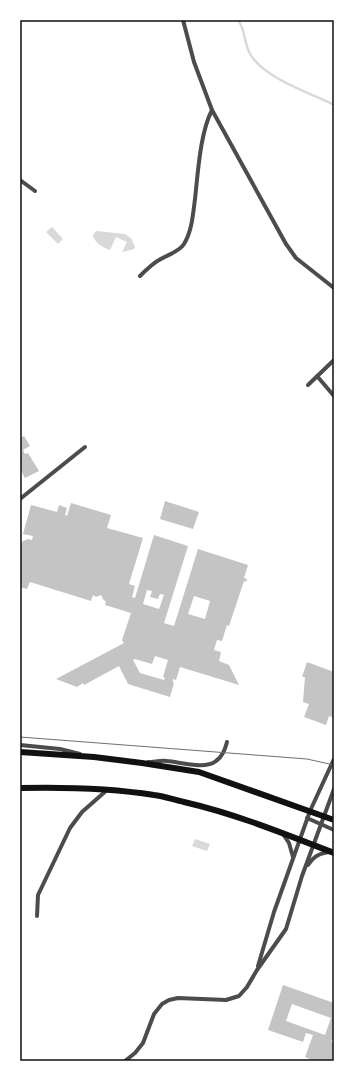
<svg xmlns="http://www.w3.org/2000/svg" width="354" height="1081" font-family="Georgia,serif">
<style>
.water{fill:#d9d9d9}
.lines{fill:none;stroke-linecap:round;stroke-linejoin:round}
.stream{stroke:#d9d9d9;stroke-width:2.5}
.building{fill:#c4c4c4;fill-rule:evenodd}
.minor{stroke:#4c4c4c;stroke-width:4}
.primary{stroke:#111;stroke-width:6}
.tram{stroke:#707070;stroke-width:1}
.neatline{fill:none;stroke:#111;stroke-width:1.5}
</style>
<rect width="100%" height="100%" fill="#fff"/>
<!-- water -->
<g class="water">
<polygon points="52,227 63,239 58,244 46,232"/>
<path d="M97 231 125 234 131 238 135 247 134 249 122 252 127 242 116 237 110 250C102 247 97 244 93 237L94 233Z"/>
<polygon points="195,839 210,844 207,851 192,846"/>
</g>
<g class="lines">
<!-- stream -->
<path class="stream" d="M238 20C245 29 244 41 249 52 262 78 309 92 334 105"/>
</g>
<!-- building -->
<g class="building">
<polygon points="24,436 30,446 23,450 25,454 28,453 39,471 25,478 20,469 20,438"/>
<polygon points="165,501 199,512 193,529 160,519"/>
<path d="M71 503 111 515 107 528 143 538 129 584 135 586 132 597 135 598 154 535 188 546 164 623 174 626 198 549 248 565 244 578 247 579 246 582 244 581 229 626 227 625 222 641 217 640 214 650 221 652 219 661 229 665 239 685 180 667 176 680 173 679V682L174 683 170 697 128 684 119 666 84 685 83 683 77 687 56 679 124 643 122 640 131 613 105 605 106 602 103 599 101 595 96 597 93 595 91 601 30 582 27 589 20 587V546L23 541 28 539 32 540 33 536 23 534 31 505 57 512 59 505 67 508 65 515 67 516ZM147 590 152 591 150 597 158 599 160 594 164 595 159 609 143 604ZM194 596 210 601 205 619 188 614ZM155 656 168 660 163 677 165 678 164 680 140 673 133 660 135 659 152 664Z"/>
<polygon points="307,662 334,672 334,718 329,716 326,725 304,717 309,704 303,702 305,677 302,677"/>
<path d="M283 985 334 1003V1035L331 1042 334 1043V1061H309L310 1059 305 1057 313 1035 306 1033 303 1042 268 1030ZM292 1004 331 1018 325 1035 286 1021Z"/>
</g>
<g class="lines">
<!-- minor -->
<g class="minor">
<polyline points="183,20 194,62 212,110 286,244 296,258 334,288"/>
<polyline points="20,180 35,191"/>
<path d="M140 276C146 270 152 264 159 260 167 255 179 252 184 244 192 231 193 214 195 199 198 173 200 133 212 110"/>
<polyline points="317,376 334,396"/>
<polyline points="308,385 334,360"/>
<polyline points="20,499 85,447"/>
<polyline points="20,745 60,749 80,754"/>
<path d="M148 762C154 762 161 760 167 761 180 762 205 770 216 761 223 756 225 749 227 742"/>
<polyline points="307,818 334,830"/>
<polyline points="283,834 289,843 293,857"/>
<path d="M308 865C314 856 320 853 330 852"/>
<polyline points="37,916 38,895 70,828 82,812 107,790"/>
<polyline points="258,966 274,912 310,811 334,759"/>
<polyline points="125,1061 135,1053 143,1043 154,1014 162,1004 169,1000 178,998 226,1000 239,996 247,987 257,970 286,929 302,876 334,789"/>
</g>
<!-- primary -->
<g class="primary">
<polyline points="20,752 94,757 142,763 199,772 334,820"/>
<path d="M20 788C64 787 110 788 154 795 164 796 174 800 184 802 236 814 285 834 334 853"/>
</g>
<!-- tram -->
<polyline class="tram" points="20,737 307,759 334,765"/>
</g>
<!-- border -->
<rect width="354" height="1081" fill="none" stroke="#ffffff" stroke-width="42"/>
<rect x="21" y="21" width="312" height="1039" class="neatline"/>
</svg>
